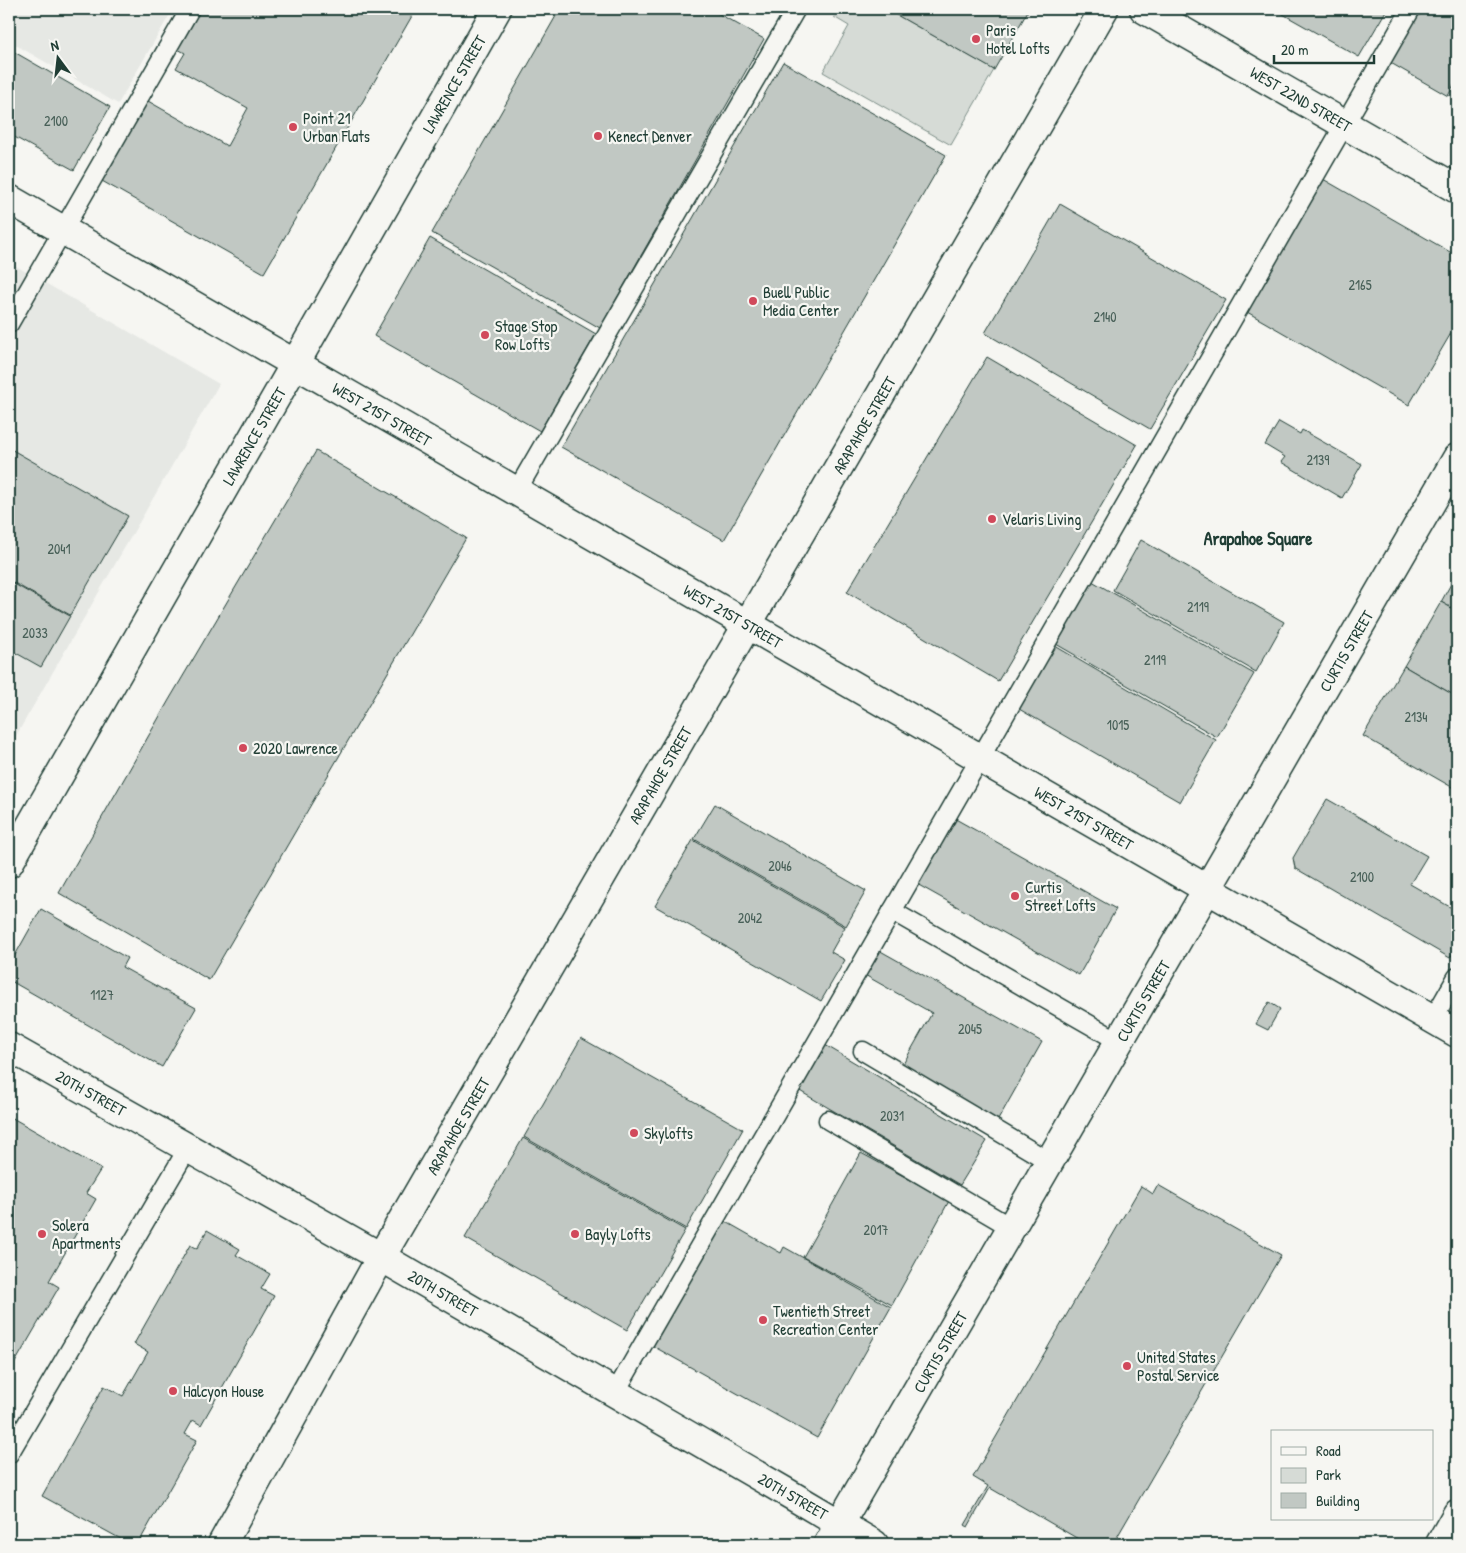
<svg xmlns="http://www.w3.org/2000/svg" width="1466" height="1553" font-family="'Patrick Hand',sans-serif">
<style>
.built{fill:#e6e8e4}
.green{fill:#d6dbd6;stroke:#7a8c85}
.building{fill:#c1c8c3;stroke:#1f3d34}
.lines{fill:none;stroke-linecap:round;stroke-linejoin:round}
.service-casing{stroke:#1f3d34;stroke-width:21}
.tertiary-casing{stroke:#1f3d34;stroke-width:31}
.secondary-casing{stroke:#1f3d34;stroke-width:31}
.primary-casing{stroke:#1f3d34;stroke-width:31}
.service{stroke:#f6f6f2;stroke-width:18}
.tertiary{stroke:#f6f6f2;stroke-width:28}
.secondary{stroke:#f6f6f2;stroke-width:28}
.primary{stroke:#f6f6f2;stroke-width:28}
.poi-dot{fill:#d1495b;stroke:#f6f6f2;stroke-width:2}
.labels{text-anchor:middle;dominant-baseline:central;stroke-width:4.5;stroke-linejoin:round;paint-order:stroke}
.number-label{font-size:14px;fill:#486058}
.poi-label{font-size:16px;fill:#1f3d34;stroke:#f6f6f2;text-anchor:start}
.street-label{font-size:16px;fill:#1f3d34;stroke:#f6f6f2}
.neighbourhood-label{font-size:18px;font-weight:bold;fill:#1f3d34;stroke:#f6f6f2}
</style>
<rect width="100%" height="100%" fill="#f6f6f2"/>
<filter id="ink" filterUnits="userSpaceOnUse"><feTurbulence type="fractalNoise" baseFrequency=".02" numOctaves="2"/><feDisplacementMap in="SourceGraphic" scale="10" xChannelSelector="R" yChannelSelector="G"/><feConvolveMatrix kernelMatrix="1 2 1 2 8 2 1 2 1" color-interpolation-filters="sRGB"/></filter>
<g filter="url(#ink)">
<!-- built -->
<g class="built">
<polygon points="9,9 173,9 118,104 9,41"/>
<polygon points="9,262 219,384 9,748"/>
</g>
<!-- green -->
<polygon class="green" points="839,9 886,9 994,70 951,145 823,72 849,26 834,17"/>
<!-- building -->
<g class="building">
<polygon points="198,9 416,9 264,273 102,181 148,101 227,146 248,108 176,68 185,53 176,48"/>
<polygon points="560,9 710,9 764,39 600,328 432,233"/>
<polygon points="886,9 1029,9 994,70"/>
<polygon points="1274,9 1387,9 1359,57"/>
<polygon points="1419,9 1457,9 1457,79 1448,96 1389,62"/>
<polygon points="9,49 110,107 74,170 9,134"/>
<polygon points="783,62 946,155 724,540 561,447"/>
<polygon points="1323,179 1457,256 1457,323 1409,405 1247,312"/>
<polygon points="1060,204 1226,300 1150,429 985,333"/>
<polygon points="430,238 596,334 540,431 374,336"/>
<polygon points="987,357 1137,445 998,681 847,592"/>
<polygon points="1279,422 1300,434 1302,430 1362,464 1342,498 1281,462 1285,457 1265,445"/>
<polygon points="9,448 128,516 70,615 9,580"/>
<polygon points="316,451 466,538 209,980 59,893 169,700"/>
<polygon points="1141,540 1284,622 1256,672 1113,590"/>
<polygon points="1457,573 1457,611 1441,602"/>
<polygon points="9,581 70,616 41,667 9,649"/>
<polygon points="1092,581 1254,674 1217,737 1056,644"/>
<polygon points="1441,602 1457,611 1457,697 1404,666"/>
<polygon points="1055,646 1216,740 1180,802 1019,709"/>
<polygon points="1404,666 1457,697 1457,790 1363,736"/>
<polygon points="1327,799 1427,856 1410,884 1457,911 1457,946 1450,958 1295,868 1293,858"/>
<polygon points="715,804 866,891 846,926 694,839"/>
<polygon points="952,817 1116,909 1079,975 915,883"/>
<polygon points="693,840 845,927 831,952 845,960 821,1001 655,906"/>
<polygon points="41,909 127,958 122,967 196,1008 162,1067 9,980 9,966"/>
<polygon points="877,949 1042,1042 998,1120 902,1066 932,1013 863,974"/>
<polygon points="1269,1002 1280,1009 1268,1030 1256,1024"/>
<polygon points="581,1038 743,1129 686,1229 524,1137"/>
<polygon points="825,1045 987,1141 960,1185 798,1090"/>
<polygon points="9,1116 101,1169 86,1193 96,1199 49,1281 59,1287 9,1373"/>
<polygon points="523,1138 685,1230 627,1330 465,1238"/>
<polygon points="861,1153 949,1201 892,1305 803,1257"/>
<polygon points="1158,1185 1281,1255 1113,1544 1077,1544 1080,1540 990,1488 968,1527 965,1525 988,1486 973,1477 1141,1186 1153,1194"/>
<polygon points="723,1220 781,1253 784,1247 891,1307 817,1438 651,1345"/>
<polygon points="207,1230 240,1249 236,1255 270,1274 261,1289 274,1296 201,1425 193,1420 185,1434 197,1440 138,1544 130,1544 42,1496 104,1386 123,1396 148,1352 134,1344 190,1245 197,1249"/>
</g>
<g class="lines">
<defs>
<g id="service">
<polyline points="9,324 190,9"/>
<polyline points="516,492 796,9"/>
<polyline points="892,911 1120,1042"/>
<polyline points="1433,1019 1457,977"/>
<polyline points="863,1051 1050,1162"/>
<polyline points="828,1120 1012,1228"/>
<polyline points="615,1393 1411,9"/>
<polyline points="9,1454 188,1148"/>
</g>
<g id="tertiary">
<polyline points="9,199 1457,1033"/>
<polyline points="9,863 295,364 497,9"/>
<polyline points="222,1544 381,1257 1104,9"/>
<polyline points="828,1544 1457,458"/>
</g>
<g id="secondary">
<polyline points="9,1047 381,1257 791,1495 874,1544"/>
<polyline points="1440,1544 1457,1514"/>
</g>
<polyline id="primary" points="1144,9 1457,189"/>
</defs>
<!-- service casing -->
<use href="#service" class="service-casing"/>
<!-- tertiary casing -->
<use href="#tertiary" class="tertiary-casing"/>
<!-- secondary casing -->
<use href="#secondary" class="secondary-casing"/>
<!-- primary casing -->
<use href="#primary" class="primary-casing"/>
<!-- service -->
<use href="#service" class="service"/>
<!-- tertiary -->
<use href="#tertiary" class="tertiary"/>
<!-- secondary -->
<use href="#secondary" class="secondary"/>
<!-- primary -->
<use href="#primary" class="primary"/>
</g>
</g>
<!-- markers -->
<g class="poi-dot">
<circle cx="976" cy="39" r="5"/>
<circle cx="293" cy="127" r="5"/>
<circle cx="598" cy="136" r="5"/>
<circle cx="753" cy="301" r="5"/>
<circle cx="485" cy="335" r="5"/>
<circle cx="992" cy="519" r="5"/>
<circle cx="243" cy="748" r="5"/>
<circle cx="1015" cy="896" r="5"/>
<circle cx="634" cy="1133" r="5"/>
<circle cx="42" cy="1234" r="5"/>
<circle cx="575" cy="1234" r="5"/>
<circle cx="763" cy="1320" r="5"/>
<circle cx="1127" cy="1366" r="5"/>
<circle cx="173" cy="1391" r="5"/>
</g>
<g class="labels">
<!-- number labels -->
<g class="number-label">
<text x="56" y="120">2100</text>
<text x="1360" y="284">2165</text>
<text x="1105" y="316">2140</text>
<text x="1318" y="459">2139</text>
<text x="59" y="548">2041</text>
<text x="1198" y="606">2119</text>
<text x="35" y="632">2033</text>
<text x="1155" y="659">2119</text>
<text x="1416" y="716">2134</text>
<text x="1118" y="724">1015</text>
<text x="780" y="865">2046</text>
<text x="1362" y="876">2100</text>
<text x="750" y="917">2042</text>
<text x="102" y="994">1127</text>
<text x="970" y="1028">2045</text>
<text x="892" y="1115">2031</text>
<text x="876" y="1229">2017</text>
</g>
<!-- poi labels -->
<g class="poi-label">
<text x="986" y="30">Paris<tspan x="986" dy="18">Hotel Lofts</tspan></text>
<text x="303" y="118">Point 21<tspan x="303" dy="18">Urban Flats</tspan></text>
<text x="608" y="136">Kenect Denver</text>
<text x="763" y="292">Buell Public<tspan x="763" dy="18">Media Center</tspan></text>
<text x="495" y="326">Stage Stop<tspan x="495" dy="18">Row Lofts</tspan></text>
<text x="1002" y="519">Velaris Living</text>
<text x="253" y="748">2020 Lawrence</text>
<text x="1025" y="887">Curtis<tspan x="1025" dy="18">Street Lofts</tspan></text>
<text x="644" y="1133">Skylofts</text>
<text x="52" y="1225">Solera<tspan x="52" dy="18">Apartments</tspan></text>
<text x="585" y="1234">Bayly Lofts</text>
<text x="773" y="1311">Twentieth Street<tspan x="773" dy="18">Recreation Center</tspan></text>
<text x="1137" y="1357">United States<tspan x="1137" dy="18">Postal Service</tspan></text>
<text x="183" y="1391">Halcyon House</text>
</g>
<!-- street labels -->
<g class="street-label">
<text transform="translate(454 84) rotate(-60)">LAWRENCE STREET</text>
<text transform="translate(1301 99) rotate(30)">WEST 22ND STREET</text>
<text transform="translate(382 414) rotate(30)">WEST 21ST STREET</text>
<text transform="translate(864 425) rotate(-60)">ARAPAHOE STREET</text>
<text transform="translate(254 436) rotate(-60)">LAWRENCE STREET</text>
<text transform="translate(733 616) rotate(30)">WEST 21ST STREET</text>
<text transform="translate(1346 651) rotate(-60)">CURTIS STREET</text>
<text transform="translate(660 775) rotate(-60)">ARAPAHOE STREET</text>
<text transform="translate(1084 818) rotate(30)">WEST 21ST STREET</text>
<text transform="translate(1143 1001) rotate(-60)">CURTIS STREET</text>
<text transform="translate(91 1093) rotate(29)">20TH STREET</text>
<text transform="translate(458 1126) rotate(-60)">ARAPAHOE STREET</text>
<text transform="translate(443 1293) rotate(30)">20TH STREET</text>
<text transform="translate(940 1352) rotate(-60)">CURTIS STREET</text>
<text transform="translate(793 1496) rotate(30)">20TH STREET</text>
</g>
<!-- neighbourhood labels -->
<g class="neighbourhood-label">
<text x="1258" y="538">Arapahoe Square</text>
</g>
</g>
<!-- margin -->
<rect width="1466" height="1553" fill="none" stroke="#f6f6f2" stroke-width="30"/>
<rect x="15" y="15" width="1436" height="1523" fill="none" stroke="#1f3d34" stroke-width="2" filter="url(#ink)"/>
<!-- legend -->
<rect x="1271" y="1430" width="162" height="90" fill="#f6f6f2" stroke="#a0aca6"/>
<rect x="1281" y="1447" width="25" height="8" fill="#f6f6f2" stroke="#a0aca6"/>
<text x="1316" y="1456" font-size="15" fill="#1f3d34">Road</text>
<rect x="1281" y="1468" width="25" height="15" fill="#d6dbd6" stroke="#a0aca6"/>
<text x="1316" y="1480" font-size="15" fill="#1f3d34">Park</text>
<rect x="1281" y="1493" width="25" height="15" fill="#c1c8c3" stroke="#a0aca6"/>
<text x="1316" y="1506" font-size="15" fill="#1f3d34">Building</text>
<!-- north arrow -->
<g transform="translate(58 58) rotate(345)" stroke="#f6f6f2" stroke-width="4" paint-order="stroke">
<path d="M0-4L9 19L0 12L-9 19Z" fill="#1f3d34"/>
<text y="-8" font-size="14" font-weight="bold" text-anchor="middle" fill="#1f3d34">N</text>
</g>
<!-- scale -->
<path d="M1274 55v8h100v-8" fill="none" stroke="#1f3d34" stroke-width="2.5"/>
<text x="1281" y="55" font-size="15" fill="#1f3d34" stroke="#f6f6f2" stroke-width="4" paint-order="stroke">20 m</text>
</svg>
